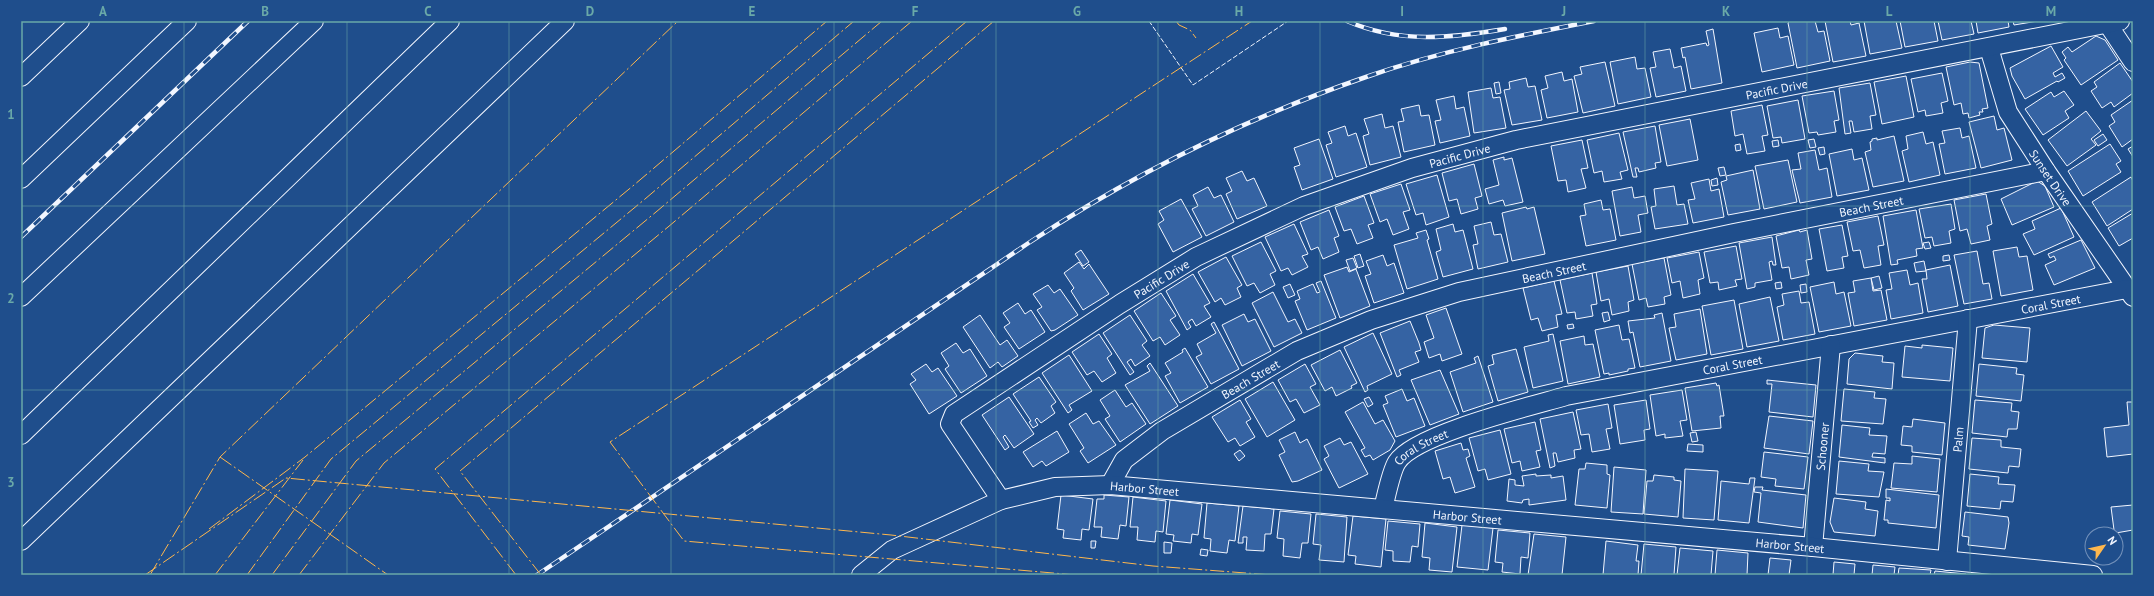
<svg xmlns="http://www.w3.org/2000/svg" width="2154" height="596" font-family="'PT Sans',sans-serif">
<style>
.building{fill:#3563a3;stroke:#f2f6ff}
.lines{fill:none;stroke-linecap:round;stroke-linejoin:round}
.minor-casing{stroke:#f2f6ff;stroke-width:20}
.minor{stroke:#1f4e8c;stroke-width:18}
.rail-casing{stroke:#f2f6ff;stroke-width:4.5}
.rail{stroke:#1f4e8c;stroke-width:3;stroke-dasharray:9;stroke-linecap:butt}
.fence{stroke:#f2f6ff;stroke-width:1;stroke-dasharray:5 2;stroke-linecap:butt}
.power{stroke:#ffb74d;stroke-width:1;stroke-dasharray:14 3 2 3;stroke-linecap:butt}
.grid{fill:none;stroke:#6aa9a8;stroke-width:1;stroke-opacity:0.55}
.labels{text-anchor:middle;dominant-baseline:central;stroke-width:3;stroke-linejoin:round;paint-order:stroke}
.street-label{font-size:12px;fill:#f2f6ff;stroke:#1f4e8c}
.neatline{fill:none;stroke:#6aa9a8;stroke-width:1.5}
.grid-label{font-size:13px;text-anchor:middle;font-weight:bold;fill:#6aa9a8}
</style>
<rect width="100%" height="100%" fill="#1f4e8c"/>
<!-- building -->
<g class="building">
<polygon points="1790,21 1815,21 1818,32 1824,31 1830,61 1797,68 1788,23"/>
<polygon points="1825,21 1850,21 1851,25 1859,23 1866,56 1833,62"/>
<polygon points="1864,21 1896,21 1902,48 1870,54"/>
<polygon points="1900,21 1934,21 1938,41 1905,47"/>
<polygon points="1938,21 1971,21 1974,34 1942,40"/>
<polygon points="1976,21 2008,21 2009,27 1978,33"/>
<polygon points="2013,21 2038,21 2014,25"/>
<polygon points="1778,28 1780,38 1788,36 1794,65 1762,72 1754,33"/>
<polygon points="1713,29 1722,83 1691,89 1685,57 1683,58 1681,48 1706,43 1707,46 1709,45 1706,31"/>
<polygon points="2096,36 2105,40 2118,60 2081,85 2064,60 2066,58 2062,52 2068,47 2072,52"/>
<polygon points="2051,46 2063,67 2053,73 2055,77 2062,73 2065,78 2058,82 2057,81 2025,99 2012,76 2010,68"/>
<polygon points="1670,49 1674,68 1681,66 1686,91 1656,97 1650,68 1656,67 1653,52"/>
<polygon points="1635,57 1637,69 1645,68 1651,97 1618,104 1610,62"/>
<polygon points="1605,62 1615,106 1583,113 1574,76 1582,74 1580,67"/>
<polygon points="1970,62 1979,63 1988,108 1982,109 1983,112 1979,112 1980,115 1969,118 1968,113 1963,114 1961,103 1954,105 1946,67"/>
<polygon points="2120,63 2133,82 2133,93 2114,107 2111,102 2102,108 2091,91 2097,87 2094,82"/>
<polygon points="1562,72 1564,81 1572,79 1578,112 1547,118 1541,90 1548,88 1545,76"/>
<polygon points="1942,73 1948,101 1941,103 1943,113 1926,116 1925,110 1918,112 1911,79"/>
<polygon points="1906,76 1914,117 1882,124 1874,82"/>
<polygon points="1526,78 1528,87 1535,86 1542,120 1512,125 1504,90 1510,89 1509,82"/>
<polygon points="1499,82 1501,93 1496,94 1494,83"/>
<polygon points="1870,83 1876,115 1870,116 1872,129 1854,132 1852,121 1849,121 1851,133 1845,134 1839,88"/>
<polygon points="1491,88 1493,98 1500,97 1506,128 1474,133 1468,92"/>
<polygon points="1834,91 1839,120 1834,121 1836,132 1818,135 1817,132 1809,133 1802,96"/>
<polygon points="2064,91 2074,105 2065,111 2069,118 2043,135 2025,109 2051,92 2054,97"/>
<polygon points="1454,96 1456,109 1464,107 1470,136 1440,143 1435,121 1441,120 1436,100"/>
<polygon points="1798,100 1805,139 1782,143 1781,137 1773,138 1767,106"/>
<polygon points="2133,100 2133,139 2122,147 2109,126 2115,122 2111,115"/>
<polygon points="1419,105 1421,116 1429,115 1435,145 1404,152 1398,122 1404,121 1401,109"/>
<polygon points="1762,105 1768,135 1762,136 1765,151 1747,154 1743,134 1735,136 1731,111"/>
<polygon points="2086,111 2101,131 2091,139 2096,145 2067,166 2048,140"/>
<polygon points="1382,114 1385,128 1393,126 1401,157 1370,165 1363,136 1369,134 1364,119"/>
<polygon points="1994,116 1997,130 2004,128 2012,160 1981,168 1969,122"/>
<polygon points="1690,119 1698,160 1667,166 1659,125"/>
<polygon points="1345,126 1348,136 1356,133 1367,167 1336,177 1326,145 1332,143 1328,132"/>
<polygon points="1655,126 1661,162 1655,163 1656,168 1639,172 1638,168 1635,168 1637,177 1633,177 1623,132"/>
<polygon points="1960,128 1962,138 1969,136 1976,168 1945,174 1939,144 1945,143 1942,131"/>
<polygon points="1923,132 1926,144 1933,142 1940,175 1909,182 1902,151 1908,149 1906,136"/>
<polygon points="1619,133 1628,170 1620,172 1622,179 1604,182 1602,171 1594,173 1587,140"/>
<polygon points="2103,134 2107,140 2098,146 2094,140"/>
<polygon points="1894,136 1904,181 1873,187 1865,152 1871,150 1870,142 1872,141 1872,139 1877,138 1877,140"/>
<polygon points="1319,139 1333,179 1302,190 1294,167 1300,165 1294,148"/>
<polygon points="1814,139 1816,147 1810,148 1808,140"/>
<polygon points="1582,140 1588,168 1581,169 1586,188 1568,192 1566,180 1558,181 1551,146"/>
<polygon points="1778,140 1779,146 1773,147 1772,141"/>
<polygon points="1740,144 1741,150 1736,151 1735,145"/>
<polygon points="2110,144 2121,161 2116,164 2121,172 2083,196 2068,171"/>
<polygon points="2133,146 2133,157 2128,149"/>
<polygon points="1824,147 1825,154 1820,155 1818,148"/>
<polygon points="1852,149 1854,160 1862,158 1869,190 1837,196 1829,154"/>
<polygon points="1815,150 1819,170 1827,168 1832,197 1800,203 1792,170 1801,169 1798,153"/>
<polygon points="1504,157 1504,160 1512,158 1523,202 1505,206 1503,200 1489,204 1485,189 1499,185 1493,160"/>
<polygon points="1788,160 1797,202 1764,209 1755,166"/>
<polygon points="1474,164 1482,196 1475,198 1478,209 1461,214 1457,199 1449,201 1442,173"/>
<polygon points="1724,167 1726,175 1720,176 1718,168"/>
<polygon points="1753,170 1760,209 1728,215 1721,182 1727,180 1726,176"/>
<polygon points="1242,171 1247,181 1254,178 1267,206 1237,219 1226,194 1232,191 1226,178"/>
<polygon points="1437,175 1449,217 1426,225 1423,213 1416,215 1406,184"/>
<polygon points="2131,177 2133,181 2133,209 2107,226 2092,202"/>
<polygon points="1717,178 1718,185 1712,186 1711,180"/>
<polygon points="1709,179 1711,191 1719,189 1724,217 1693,223 1688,200 1695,199 1691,183"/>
<polygon points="2037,181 2045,186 2054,207 2012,225 2001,199"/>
<polygon points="1401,184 1410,210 1403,212 1409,229 1393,235 1387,219 1380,222 1370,194"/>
<polygon points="1674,186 1677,205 1684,204 1688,224 1655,229 1651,207 1656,206 1654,189"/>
<polygon points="1208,187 1214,198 1221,195 1234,222 1206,236 1192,209 1198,206 1193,195"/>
<polygon points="1632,187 1634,198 1645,196 1648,213 1638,215 1641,232 1620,236 1612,191"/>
<polygon points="1986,194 1992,224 1987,226 1990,240 1971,244 1967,229 1960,231 1954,200"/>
<polygon points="1364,196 1374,223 1368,225 1373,238 1357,244 1351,229 1344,231 1335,207"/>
<polygon points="1181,199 1202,237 1173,252 1158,224 1164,220 1159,211"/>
<polygon points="1601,200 1603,210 1610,209 1616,240 1586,246 1580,216 1586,215 1584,204"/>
<polygon points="1951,204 1955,229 1949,231 1951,243 1934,246 1932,237 1925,238 1919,209"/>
<polygon points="1526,207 1527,209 1534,207 1545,254 1512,261 1502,213"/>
<polygon points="2061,208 2074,237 2034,255 2023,234 2035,229 2032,221"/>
<polygon points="1329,210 1339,236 1334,238 1339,252 1323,259 1318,247 1311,250 1300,222"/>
<polygon points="1916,210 1923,248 1916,249 1917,256 1897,260 1898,264 1891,265 1883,216"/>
<polygon points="2133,213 2133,238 2119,246 2108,228"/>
<polygon points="1878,216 1884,245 1878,246 1881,265 1864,268 1860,250 1853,251 1847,222"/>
<polygon points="1491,222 1494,235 1501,234 1508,262 1478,269 1473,245 1478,244 1474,226"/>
<polygon points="1294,224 1308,254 1302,256 1308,267 1292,275 1288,268 1281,271 1265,237"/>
<polygon points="1453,224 1455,232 1463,230 1473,269 1443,277 1436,252 1441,250 1436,229"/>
<polygon points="1842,225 1848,256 1842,257 1844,268 1827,271 1819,229"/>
<polygon points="1426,230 1429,239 1427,240 1438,279 1407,289 1394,245 1418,238 1416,233"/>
<polygon points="1799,230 1800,232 1807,230 1812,259 1806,260 1809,275 1791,279 1789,267 1782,268 1776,236"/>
<polygon points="1772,237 1776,265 1773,265 1772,261 1769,262 1772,280 1755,283 1755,287 1747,289 1739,243"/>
<polygon points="2081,240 2095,268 2054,285 2045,265 2056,260 2054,256 2050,258 2048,254"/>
<polygon points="1261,242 1276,271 1270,274 1275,285 1260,293 1254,283 1247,286 1232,256"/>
<polygon points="1929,242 1931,248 1925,249 1923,243"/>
<polygon points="1736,246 1742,279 1735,280 1737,286 1719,290 1718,282 1710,283 1704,252"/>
<polygon points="2017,247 2019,257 2027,256 2033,290 2001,296 1993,251"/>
<polygon points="1081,250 1089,262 1083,266 1075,254"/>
<polygon points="1977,251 1983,284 1989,283 1992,299 1964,304 1954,255"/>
<polygon points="1699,252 1704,278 1698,280 1700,294 1683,298 1680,281 1672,283 1667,258"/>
<polygon points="1360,254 1364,266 1358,268 1354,256"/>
<polygon points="1383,255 1387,266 1394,263 1404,293 1374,303 1365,276 1371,274 1366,261"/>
<polygon points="1949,255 1950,260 1943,261 1943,256"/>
<polygon points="1226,257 1242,285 1237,288 1241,297 1225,305 1221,298 1215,302 1198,272"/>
<polygon points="1353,258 1357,268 1350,271 1346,260"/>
<polygon points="1664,258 1671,295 1664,297 1665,304 1648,307 1646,298 1639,300 1632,264"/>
<polygon points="1924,261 1926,271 1916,272 1914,263"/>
<polygon points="1079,262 1084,269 1089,264 1109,294 1083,310 1071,291 1074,288 1064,273"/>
<polygon points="1950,265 1958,306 1928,312 1922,279 1927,279 1926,270"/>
<polygon points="1628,266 1634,300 1628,302 1629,311 1612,315 1609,299 1601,301 1596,272"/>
<polygon points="1347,267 1349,272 1356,269 1370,306 1340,318 1324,275"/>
<polygon points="1907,270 1910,285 1918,283 1923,313 1891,319 1886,290 1892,289 1889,273"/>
<polygon points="1592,273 1597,304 1591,305 1593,316 1576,319 1575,312 1567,313 1560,280"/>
<polygon points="1193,274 1210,303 1204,306 1211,317 1196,326 1192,319 1188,322 1191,327 1187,330 1166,291"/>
<polygon points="1879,276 1882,288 1874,290 1871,278"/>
<polygon points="1871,278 1873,291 1881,290 1887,320 1854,326 1848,293 1855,292 1853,281"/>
<polygon points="1321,281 1336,318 1307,330 1295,301 1300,299 1297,291 1313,284 1317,293 1320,292 1316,283"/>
<polygon points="1554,281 1562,314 1556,315 1558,327 1542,331 1538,318 1531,320 1523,288"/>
<polygon points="1781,282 1782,288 1776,289 1775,283"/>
<polygon points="1834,282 1836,294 1844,292 1851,326 1819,332 1810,287"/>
<polygon points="1290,284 1295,295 1288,298 1283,287"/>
<polygon points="1806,284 1807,292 1801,293 1800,285"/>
<polygon points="1048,285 1054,293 1060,289 1078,315 1055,330 1051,331 1037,310 1042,307 1033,294"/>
<polygon points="1799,291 1801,303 1809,302 1815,334 1783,340 1777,307 1784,305 1782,294"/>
<polygon points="1273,292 1288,322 1295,319 1302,333 1274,347 1252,303"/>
<polygon points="1161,293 1176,316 1170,320 1180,335 1165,345 1160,337 1153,341 1134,311"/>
<polygon points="1770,297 1779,341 1747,347 1739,304"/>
<polygon points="1734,300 1743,349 1711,355 1702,306"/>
<polygon points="1018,303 1025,314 1031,310 1045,332 1019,349 1004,327 1010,323 1003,313"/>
<polygon points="1446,308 1462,354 1442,361 1440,354 1429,358 1424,342 1434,338 1426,315"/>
<polygon points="1700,309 1707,354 1676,360 1669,328 1676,327 1674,314"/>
<polygon points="1608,312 1610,320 1604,322 1602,313"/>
<polygon points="1662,313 1671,361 1640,367 1633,332 1630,333 1628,321 1655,318 1654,315"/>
<polygon points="1244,314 1248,322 1255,319 1271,351 1242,366 1222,325"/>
<polygon points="980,315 1000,345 1007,340 1018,356 1002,367 998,362 990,368 963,327"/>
<polygon points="1130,315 1147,341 1142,345 1150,356 1135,366 1131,359 1127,362 1134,372 1130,375 1103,333"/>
<polygon points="1410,321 1419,343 1421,350 1415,352 1419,362 1399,370 1401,375 1397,377 1380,333"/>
<polygon points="1214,322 1239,369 1211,384 1196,357 1202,354 1197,344 1216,333 1211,324"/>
<polygon points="1573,324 1574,328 1568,329 1567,325"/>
<polygon points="1619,325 1622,340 1629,339 1635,368 1628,369 1628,371 1609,375 1609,373 1604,374 1595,330"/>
<polygon points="1994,325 2030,328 2027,362 1982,358 1985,328"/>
<polygon points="1373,333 1392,374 1367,386 1368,390 1365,392 1344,347"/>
<polygon points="1099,334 1112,354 1107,358 1116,373 1102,382 1094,371 1087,375 1072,352"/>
<polygon points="1553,334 1563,381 1533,388 1524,347 1549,341 1548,335"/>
<polygon points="1584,336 1585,345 1593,344 1600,377 1568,384 1560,341"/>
<polygon points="956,343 963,353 970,349 987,376 961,393 945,369 949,366 941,353"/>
<polygon points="1922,345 1953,348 1950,381 1902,377 1905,346 1922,348"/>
<polygon points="1185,348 1208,387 1180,403 1165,376 1171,373 1165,363 1183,352 1182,350"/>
<polygon points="1516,349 1528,392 1498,401 1488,366 1494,364 1492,355"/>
<polygon points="1340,350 1357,383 1351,386 1352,388 1336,396 1332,387 1325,391 1311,365"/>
<polygon points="1855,353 1883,356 1882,362 1894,363 1892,389 1847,384 1849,359"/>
<polygon points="1069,355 1092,391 1069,405 1072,410 1068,413 1042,373"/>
<polygon points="1478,356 1493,402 1463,412 1450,372 1476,363 1474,358"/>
<polygon points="1150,363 1178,406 1150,424 1125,385 1150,371 1147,366"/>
<polygon points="926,364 932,372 938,368 957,396 929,414 910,384 916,380 911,374"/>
<polygon points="1305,364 1316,384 1310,387 1320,405 1304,413 1296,399 1290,402 1278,380"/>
<polygon points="1979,364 2017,368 2016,374 2024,375 2021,401 1976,396"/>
<polygon points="1440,370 1459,414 1430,425 1411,380"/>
<polygon points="1039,377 1056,402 1051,406 1055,413 1041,423 1037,418 1035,420 1038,425 1033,428 1029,422 1031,421 1013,394"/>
<polygon points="1767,380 1816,385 1813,417 1769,412 1772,384 1767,384"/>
<polygon points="1273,382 1295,420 1267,437 1245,399"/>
<polygon points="1716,383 1717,386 1719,385 1724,416 1720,416 1721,428 1692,431 1685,388"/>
<polygon points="1402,389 1407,401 1414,398 1425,426 1396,437 1383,405 1388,403 1385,396"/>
<polygon points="1844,389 1875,392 1874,398 1886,399 1883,424 1841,421"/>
<polygon points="1115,390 1126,407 1132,403 1146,424 1120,442 1105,419 1110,416 1100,400"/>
<polygon points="1682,390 1687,420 1680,421 1683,436 1665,438 1665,434 1656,436 1650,395"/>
<polygon points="1009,397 1034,434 1014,448 1005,435 1003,437 1009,447 1005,450 982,415"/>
<polygon points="1369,397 1373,404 1368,407 1364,399"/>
<polygon points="1240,400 1251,419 1246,422 1255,437 1240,446 1235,438 1228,442 1212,417"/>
<polygon points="1646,400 1650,429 1644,430 1645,440 1620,444 1614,405"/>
<polygon points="1975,400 2012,403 2011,411 2019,412 2017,429 2008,429 2007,437 1972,433"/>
<polygon points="1363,402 1375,424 1383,420 1395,441 1390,450 1373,460 1370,455 1365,457 1361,450 1365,448 1345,412"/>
<polygon points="2127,402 2133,402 2133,454 2107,457 2104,428 2129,425"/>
<polygon points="1608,404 1612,428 1606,429 1610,449 1592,452 1589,434 1581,435 1576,410"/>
<polygon points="1573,412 1581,449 1574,450 1575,458 1558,462 1556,453 1553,453 1555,466 1550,468 1540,419"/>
<polygon points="1086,413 1093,424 1099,421 1116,445 1088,463 1080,451 1084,448 1069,424"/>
<polygon points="1769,416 1813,421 1809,454 1764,448"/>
<polygon points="1913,419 1945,423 1942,455 1912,452 1912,446 1901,445 1903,426 1912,427"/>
<polygon points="1535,422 1541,450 1536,451 1540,467 1522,471 1520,461 1512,463 1504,429"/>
<polygon points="1842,425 1870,428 1869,435 1887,436 1885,454 1873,453 1872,457 1885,458 1885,463 1839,457"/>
<polygon points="1500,430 1511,474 1488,480 1485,469 1478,471 1469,438"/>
<polygon points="1057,431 1069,452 1046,466 1042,461 1033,467 1023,452"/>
<polygon points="1295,432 1300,443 1307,439 1322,470 1298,481 1292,482 1279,455 1285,452 1279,440"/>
<polygon points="1696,432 1698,441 1692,442 1690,433"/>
<polygon points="1340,438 1344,445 1351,442 1368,474 1339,488 1324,459 1329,456 1324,446"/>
<polygon points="1972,438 2001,440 2001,447 2021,449 2019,467 2009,466 2008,473 1969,469"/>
<polygon points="1461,443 1463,450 1468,449 1470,456 1466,458 1475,487 1455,493 1450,477 1443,479 1435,451"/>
<polygon points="1688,444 1703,445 1703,452 1687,451"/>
<polygon points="1240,450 1245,456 1239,461 1234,454"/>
<polygon points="1764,452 1808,457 1804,489 1775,486 1776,479 1761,477"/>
<polygon points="1912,456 1940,459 1937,492 1891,488 1894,463 1912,464"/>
<polygon points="1839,461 1869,464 1868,471 1884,472 1879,497 1836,494"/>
<polygon points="1586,463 1607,465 1607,474 1610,475 1607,508 1575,505 1579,469 1585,469"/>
<polygon points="1614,467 1646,470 1643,514 1611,512"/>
<polygon points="1685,469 1718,471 1714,520 1683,518"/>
<polygon points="1536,474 1536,476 1551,475 1551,478 1563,476 1566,500 1529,505 1529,499 1523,500 1522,503 1507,501 1509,479 1515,480 1515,485 1524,486 1522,476"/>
<polygon points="1970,474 1999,477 1998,484 2015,485 2013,502 2001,501 2000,509 1967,506"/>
<polygon points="1654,475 1674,477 1674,480 1681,481 1678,517 1644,514 1647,481 1653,481"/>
<polygon points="1750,478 1755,478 1749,523 1718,520 1721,481 1749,484"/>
<polygon points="1755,487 1763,487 1762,490 1806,495 1803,528 1758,522 1761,493 1754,492"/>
<polygon points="1886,489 1939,495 1936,528 1888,523 1888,520 1884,520 1886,500 1890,501 1890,498 1886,498"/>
<polygon points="1061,495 1093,499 1089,530 1082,529 1081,540 1063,538 1064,530 1057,529"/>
<polygon points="1104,495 1129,497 1126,526 1120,525 1118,539 1101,537 1102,527 1094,527 1097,499 1104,499"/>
<polygon points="1133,497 1166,501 1163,532 1156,531 1155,542 1137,540 1138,527 1130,527"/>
<polygon points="1834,498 1866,502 1865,509 1878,511 1875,536 1834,532 1830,522"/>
<polygon points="1170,500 1202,504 1198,535 1192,534 1191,543 1173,541 1174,535 1166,534"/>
<polygon points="1207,503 1239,506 1235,541 1229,540 1227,553 1210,551 1211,539 1204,538"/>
<polygon points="2133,505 2133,530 2110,534 2110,530 2114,530 2111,507"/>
<polygon points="1243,506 1274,509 1271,534 1265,534 1264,551 1246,550 1247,537 1243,537 1243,543 1238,543"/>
<polygon points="1280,511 1311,514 1308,543 1302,543 1300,558 1283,556 1284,539 1277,538"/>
<polygon points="1965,512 2008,517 2009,523 2005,549 1968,545 1969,537 1962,536"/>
<polygon points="1316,514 1347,517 1344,562 1319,560 1321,545 1313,544"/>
<polygon points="1353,516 1386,519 1381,567 1355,564 1356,556 1348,555"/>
<polygon points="1388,521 1420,524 1418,547 1412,546 1410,562 1393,561 1393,551 1385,550"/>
<polygon points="1425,523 1457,527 1452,572 1429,570 1430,558 1422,557"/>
<polygon points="1462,525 1493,528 1488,570 1457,567"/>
<polygon points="1498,530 1530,533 1528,558 1521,557 1520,574 1502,572 1503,563 1495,562"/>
<polygon points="1534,534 1566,537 1562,575 1528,575"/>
<polygon points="1091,541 1096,541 1095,548 1091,548"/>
<polygon points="1606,541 1638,545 1636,561 1639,561 1638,575 1603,575"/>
<polygon points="1164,542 1172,543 1171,553 1164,553"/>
<polygon points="1644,544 1676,547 1674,575 1641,575"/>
<polygon points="1680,548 1713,551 1711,575 1677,575"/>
<polygon points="1201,549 1208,550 1207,556 1200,555"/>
<polygon points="1717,550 1748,553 1747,575 1715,575"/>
<polygon points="1770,558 1791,560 1789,575 1768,575"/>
<polygon points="1834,562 1855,564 1854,575 1833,575"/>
<polygon points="1873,565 1895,567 1894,575 1872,575"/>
<polygon points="1899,568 1931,570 1930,575 1898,575"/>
<polygon points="1935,571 1966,574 1966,575 1934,575"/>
</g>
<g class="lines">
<defs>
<g id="minor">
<polyline points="2107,23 2133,62"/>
<path id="s1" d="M1989 48 2008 112 2046 171 2133 297"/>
<polyline points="21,77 80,21"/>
<polyline points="21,179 187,21"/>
<polyline points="21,297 314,21"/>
<polyline points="21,435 450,21"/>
<path id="s2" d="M1110 485 1124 460 1162 431 1297 351 1371 320 1459 292 1734 233 2046 171"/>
<path id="s3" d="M1001 500 950 424 954 414 1120 304 1196 257 1304 206 1412 168 1516 140 2120 21"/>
<path id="s4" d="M1383 509C1386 497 1391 471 1397 462 1415 434 1532 406 1566 396L2127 289"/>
<polyline points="21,541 565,21"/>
<path id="s5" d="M1813 547 1831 345"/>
<path id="s6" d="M1947 561 1968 319"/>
<path id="s7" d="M861 575 892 550 1001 500 1055 487 1110 485 1813 547 2093 575"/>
</g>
</defs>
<!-- minor casing -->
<use href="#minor" class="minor-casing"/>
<!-- minor -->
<use href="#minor" class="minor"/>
<defs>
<g id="rail">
<path d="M1347 21C1400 44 1451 38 1505 29"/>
<polyline points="21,237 248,21"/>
<path d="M537 575 1027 244C1133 174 1246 118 1366 77 1440 51 1517 36 1594 21"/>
</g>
</defs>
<!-- rail casing -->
<use href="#rail" class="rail-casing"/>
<!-- rail -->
<use href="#rail" class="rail"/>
<!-- fence -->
<polyline class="fence" points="1149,21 1193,85 1288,21"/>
<!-- power -->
<g class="power">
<polyline points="1176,21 1179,25 1190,30 1196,38"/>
<polyline points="220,457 388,575"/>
<polyline points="209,529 305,457 634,185 827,21"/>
<polyline points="145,575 286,478 891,535 1153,566 1272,575"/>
<polyline points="150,575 220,457 678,21"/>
<polyline points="215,575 303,460"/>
<polyline points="247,575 331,459 645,199 854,21"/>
<polyline points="272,575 356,461 656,212 882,21"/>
<polyline points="299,575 384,463 668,227 912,21"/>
<polyline points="516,575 435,469 967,21"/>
<polyline points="541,575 460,471 994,21"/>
<polyline points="1076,575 684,541 610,442 1252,21"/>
</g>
</g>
<!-- grid -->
<path class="grid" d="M184 21V575M347 21V575M509 21V575M671 21V575M834 21V575M996 21V575M1158 21V575M1320 21V575M1483 21V575M1645 21V575M1807 21V575M1970 21V575M21 206H2133M21 390H2133"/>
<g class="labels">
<!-- street labels -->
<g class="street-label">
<text stroke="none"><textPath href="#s3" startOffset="998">Pacific Drive</textPath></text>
<text stroke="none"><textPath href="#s3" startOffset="674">Pacific Drive</textPath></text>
<text stroke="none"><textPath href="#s1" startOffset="145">Sunset Drive</textPath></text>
<text stroke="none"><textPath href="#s2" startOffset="827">Beach Street</textPath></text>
<text stroke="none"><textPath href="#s2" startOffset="503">Beach Street</textPath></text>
<text stroke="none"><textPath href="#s3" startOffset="350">Pacific Drive</textPath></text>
<text stroke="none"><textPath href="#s4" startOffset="726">Coral Street</textPath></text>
<text stroke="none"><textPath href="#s4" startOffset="402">Coral Street</textPath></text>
<text stroke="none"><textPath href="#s2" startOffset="179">Beach Street</textPath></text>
<text stroke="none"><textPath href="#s6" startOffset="122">Palm</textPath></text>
<text stroke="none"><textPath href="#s5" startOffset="101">Schooner</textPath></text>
<text stroke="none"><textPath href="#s4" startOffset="78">Coral Street</textPath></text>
<text stroke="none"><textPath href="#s7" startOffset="305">Harbor Street</textPath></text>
<text stroke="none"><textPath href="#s7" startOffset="629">Harbor Street</textPath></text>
<text stroke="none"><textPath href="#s7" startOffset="953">Harbor Street</textPath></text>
</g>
</g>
<!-- border -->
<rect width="2154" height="596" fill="none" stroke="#1f4e8c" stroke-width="44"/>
<!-- north arrow -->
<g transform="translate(2104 546) rotate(56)"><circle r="19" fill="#1f4e8c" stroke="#7391ba"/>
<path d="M0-3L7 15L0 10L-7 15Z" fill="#ffb74d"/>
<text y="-6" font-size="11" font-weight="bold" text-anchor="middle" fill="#f2f6ff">N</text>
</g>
<rect x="22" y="22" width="2110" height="552" class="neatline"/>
<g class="grid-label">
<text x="103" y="16">A</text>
<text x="265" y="16">B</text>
<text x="428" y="16">C</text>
<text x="590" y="16">D</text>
<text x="752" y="16">E</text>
<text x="915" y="16">F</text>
<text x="1077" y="16">G</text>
<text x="1239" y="16">H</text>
<text x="1402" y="16">I</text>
<text x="1564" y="16">J</text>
<text x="1726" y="16">K</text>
<text x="1889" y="16">L</text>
<text x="2051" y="16">M</text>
<text x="11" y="119">1</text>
<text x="11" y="303">2</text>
<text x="11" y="487">3</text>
</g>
</svg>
